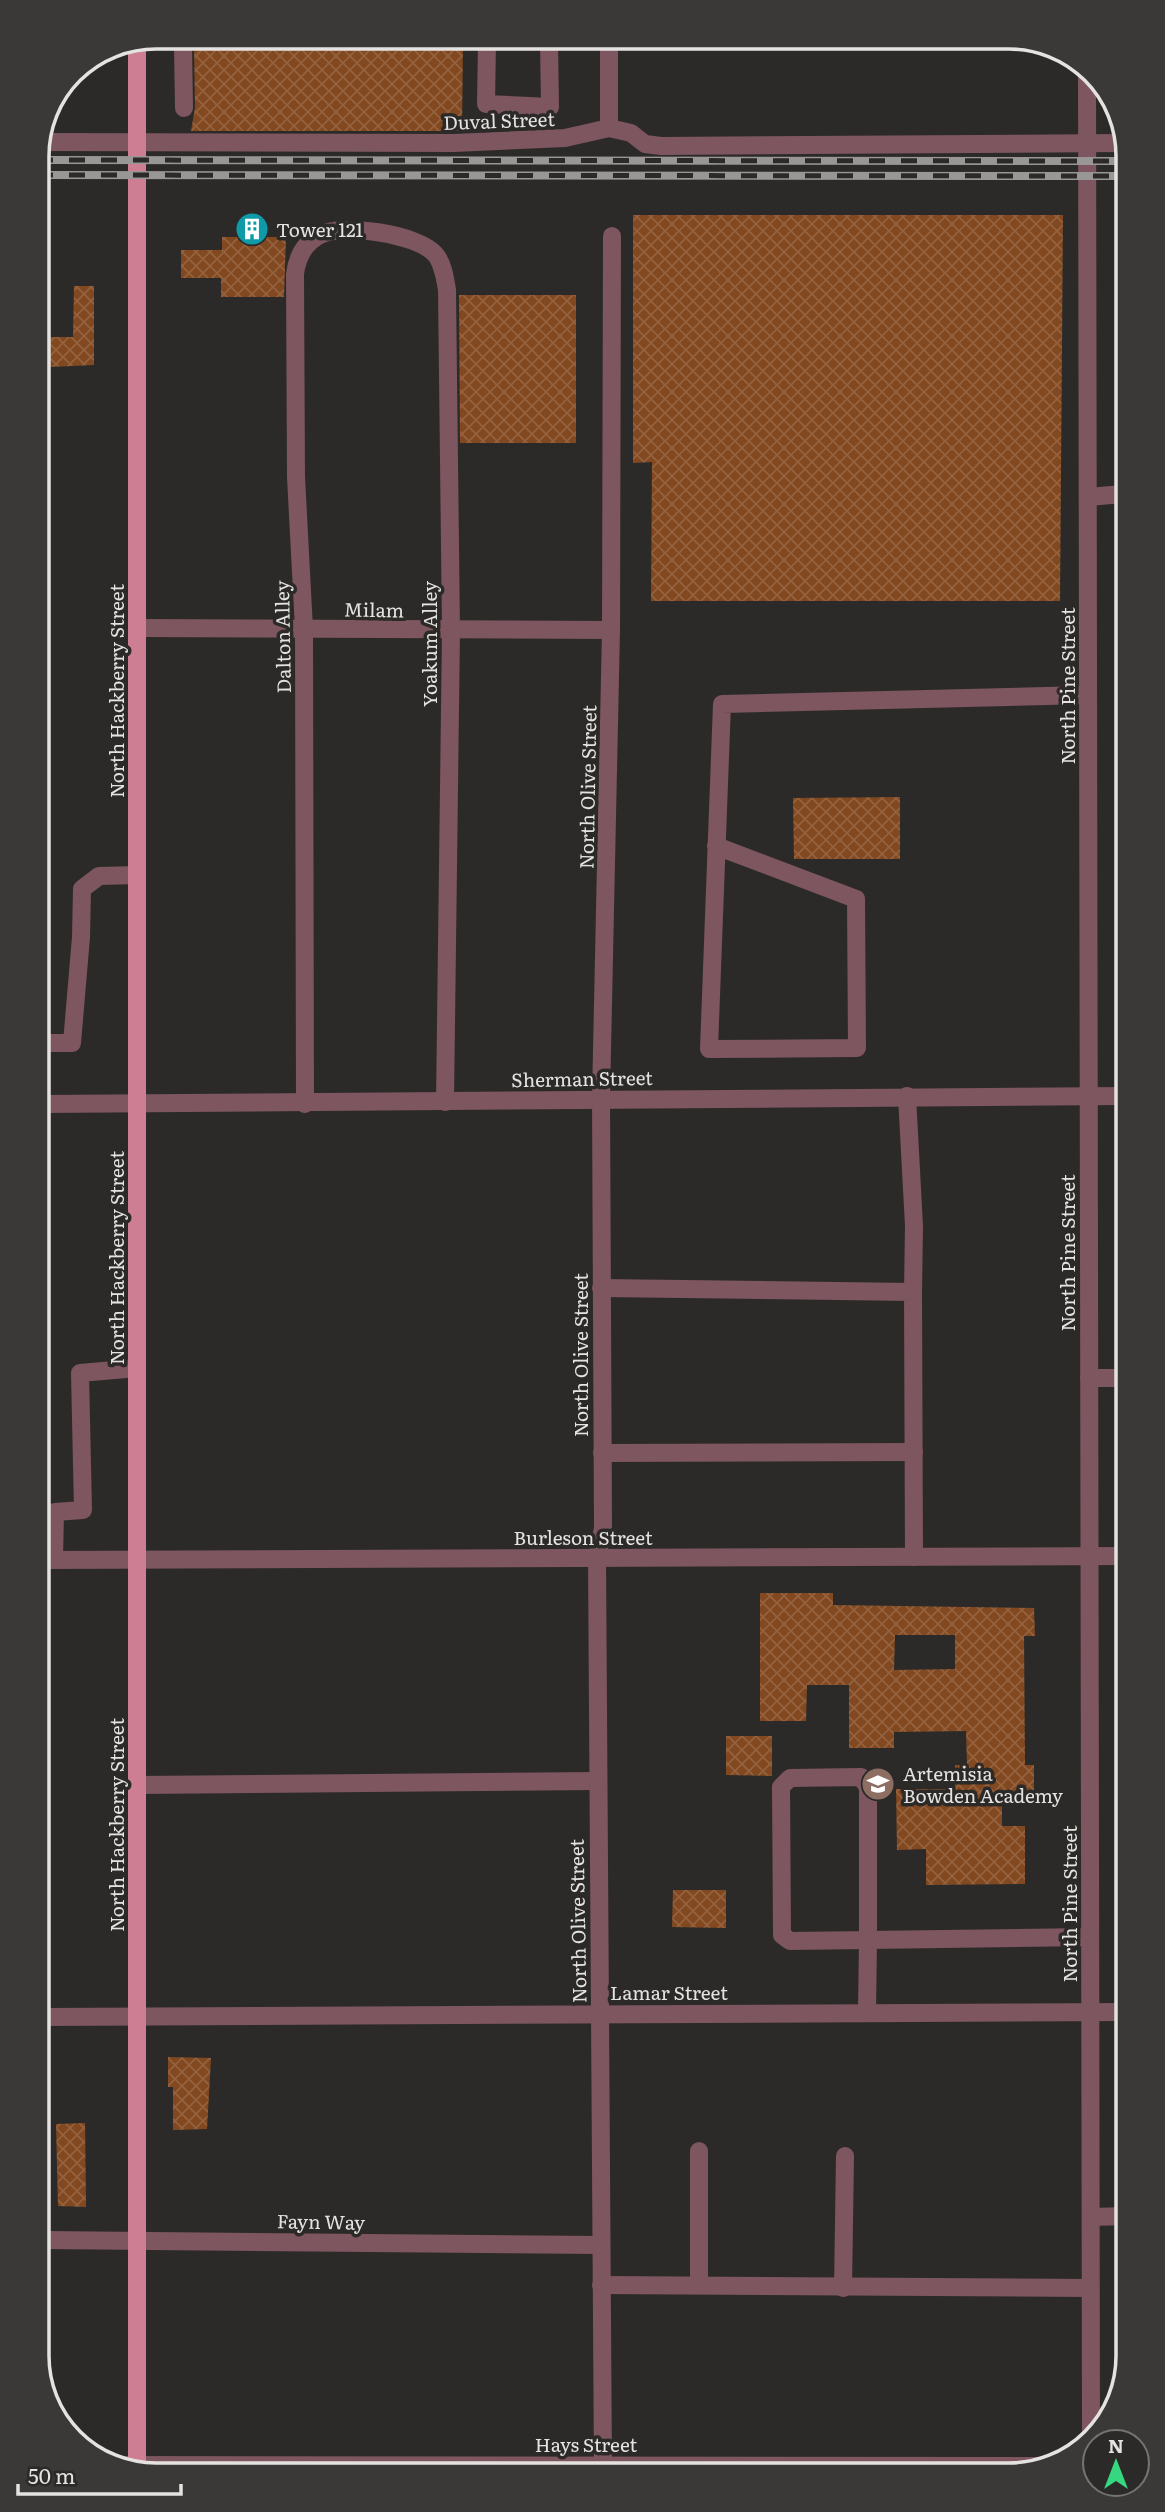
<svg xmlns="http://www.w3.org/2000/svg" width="1165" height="2512" font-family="Literata,serif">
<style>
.building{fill:url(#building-cross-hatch);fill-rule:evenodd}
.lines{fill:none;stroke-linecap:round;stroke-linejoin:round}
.minor{stroke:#7d565f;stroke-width:18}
.major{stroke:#ce7e93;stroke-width:18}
.rail-casing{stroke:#989795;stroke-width:8}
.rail{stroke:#2c2a28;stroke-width:5;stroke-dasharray:16;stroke-linecap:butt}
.labels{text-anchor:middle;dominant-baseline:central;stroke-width:7;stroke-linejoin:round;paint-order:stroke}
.street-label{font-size:19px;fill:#e4e3e1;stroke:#2c2a28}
.poi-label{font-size:19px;fill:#e4e3e1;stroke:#2c2a28;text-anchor:start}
.rim{fill:none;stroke:#e4e3e1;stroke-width:3.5}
</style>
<defs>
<pattern id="building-cross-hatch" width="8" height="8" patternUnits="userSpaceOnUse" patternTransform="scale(1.75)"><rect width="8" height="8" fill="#82481f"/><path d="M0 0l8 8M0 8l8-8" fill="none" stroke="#94623f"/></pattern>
</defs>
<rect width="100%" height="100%" fill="#2c2a28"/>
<!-- building -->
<g class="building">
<polygon points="463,42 462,131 191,131 195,108 194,45"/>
<polygon points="633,215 1063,215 1060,601 651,601 652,462 633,463"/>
<polygon points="222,237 286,237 284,297 221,297 221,278 181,278 181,250 222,250"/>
<polygon points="74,286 94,286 94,365 49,367 48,337 73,337"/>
<polygon points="459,295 576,295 576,443 460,443"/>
<polygon points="900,797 900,859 794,859 793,798"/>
<path d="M760 1593H833V1605L1034 1608 1035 1636H1024L1025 1765H1034V1792H1002V1826H1025V1884L926 1885V1849L897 1850 896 1789H955V1765H967L966 1731 894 1732V1748H849V1685H807L806 1721H760ZM895 1635H955V1669L894 1670Z"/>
<polygon points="726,1736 772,1736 772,1776 726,1775"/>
<polygon points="673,1890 726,1890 726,1928 672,1927"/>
<polygon points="168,2057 211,2058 207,2129 173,2130 173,2087 168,2087"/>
<polygon points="85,2123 86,2207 58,2206 56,2124"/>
</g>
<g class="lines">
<!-- minor -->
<g class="minor">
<polyline points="609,41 609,128"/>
<polyline points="487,42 486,104 550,107 549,41"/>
<polyline points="183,45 184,108"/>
<polyline points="1087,69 1091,2438"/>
<polyline points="40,142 454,143 565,138 609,128 631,133 645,144 661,146 1122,143"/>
<polyline points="1088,497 1123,494"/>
<polyline points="137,628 611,630"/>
<polyline points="716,846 856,899 857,1048 709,1049 722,704 1088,695"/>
<polyline points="39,1043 72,1043 81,937 82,889 99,876 137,875"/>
<polyline points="907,1096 914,1226 913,1292"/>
<polyline points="40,1104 1125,1096"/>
<path d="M305 1104 304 629 296 477 295 274C297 258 304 243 320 235 344 223 417 234 435 254 443 263 445 278 447 290L451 631 445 1102"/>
<polyline points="601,1288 913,1292 914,1557"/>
<polyline points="1089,1378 1125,1378"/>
<polyline points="602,1453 914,1452"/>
<polyline points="41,1560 1126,1556"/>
<polyline points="54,1560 55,1512 83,1510 80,1373 137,1368"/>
<polygon points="861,1777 868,1787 868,1940 790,1941 782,1935 781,1787 790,1778"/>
<polyline points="137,1785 596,1781"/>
<polyline points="867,2013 868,1940 1090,1937"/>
<polyline points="42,2017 1127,2012"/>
<polyline points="699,2151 699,2284"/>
<polyline points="1091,2217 1128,2216"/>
<polyline points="43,2240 600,2245"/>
<polyline points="601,2285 1090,2288"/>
<polyline points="843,2288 845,2156"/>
<polyline points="120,2465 1052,2466"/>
<polyline points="603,2472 597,1557 603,1528 601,1097 611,630 612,236"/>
</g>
<!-- major -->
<polyline class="major" points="137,45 137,2471"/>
<defs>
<g id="rail">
<polyline points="37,160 1122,161"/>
<polyline points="37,175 1122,176"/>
</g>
</defs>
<!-- rail casing -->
<use href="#rail" class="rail-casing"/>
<!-- rail -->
<use href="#rail" class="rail"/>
</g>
<!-- icons -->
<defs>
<symbol id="building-disc" viewBox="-11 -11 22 22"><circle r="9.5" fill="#0f9aa8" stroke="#2c2a28"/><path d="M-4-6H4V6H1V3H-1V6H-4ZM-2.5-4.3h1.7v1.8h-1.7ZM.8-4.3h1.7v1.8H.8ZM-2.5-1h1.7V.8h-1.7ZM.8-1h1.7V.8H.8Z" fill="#fff"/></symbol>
<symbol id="school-disc" viewBox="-11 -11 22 22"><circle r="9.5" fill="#8d6e63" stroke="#2c2a28"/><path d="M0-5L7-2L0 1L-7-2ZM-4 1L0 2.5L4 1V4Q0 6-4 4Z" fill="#fff"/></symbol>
</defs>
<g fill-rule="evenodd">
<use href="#building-disc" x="233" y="210" width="38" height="38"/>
<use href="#school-disc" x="859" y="1765" width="38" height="38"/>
</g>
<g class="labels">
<!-- street labels -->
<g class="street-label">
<text transform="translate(499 120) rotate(-2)">Duval Street</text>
<text transform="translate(374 609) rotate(1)">Milam</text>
<text transform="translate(282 637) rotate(-91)">Dalton Alley</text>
<text transform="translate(429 644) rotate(-90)">Yoakum Alley</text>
<text transform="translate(1067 686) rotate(-90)">North Pine Street</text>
<text transform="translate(116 691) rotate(-90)">North Hackberry Street</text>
<text transform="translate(587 787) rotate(-89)">North Olive Street</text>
<text transform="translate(582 1078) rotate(-1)">Sherman Street</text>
<text transform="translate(1067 1253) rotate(-90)">North Pine Street</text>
<text transform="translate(116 1258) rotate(-90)">North Hackberry Street</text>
<text transform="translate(580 1355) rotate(-90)">North Olive Street</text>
<text x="583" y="1537">Burleson Street</text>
<text transform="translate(116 1825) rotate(-90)">North Hackberry Street</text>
<text transform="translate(1069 1904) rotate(-90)">North Pine Street</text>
<text transform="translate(577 1921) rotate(-91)">North Olive Street</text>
<text x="669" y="1992">Lamar Street</text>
<text transform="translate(321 2221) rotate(1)">Fayn Way</text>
<text x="586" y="2444">Hays Street</text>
</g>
<!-- poi labels -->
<g class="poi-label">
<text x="276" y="229">Tower 121</text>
<text x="903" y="1773">Artemisia<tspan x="903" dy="22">Bowden Academy</tspan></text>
</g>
</g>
<!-- crop -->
<path d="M0 0H1165V2512H0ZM156 49H1009A107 107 0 0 1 1116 156V2356A107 107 0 0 1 1009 2463H156A107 107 0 0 1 49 2356V156A107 107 0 0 1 156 49Z" fill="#3b3937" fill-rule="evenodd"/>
<path class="rim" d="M156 49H1009A107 107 0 0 1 1116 156V2356A107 107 0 0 1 1009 2463H156A107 107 0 0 1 49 2356V156A107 107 0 0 1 156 49Z"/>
<!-- north arrow -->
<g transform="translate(1116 2463)"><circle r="33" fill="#2c2a28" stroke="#767472" stroke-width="2"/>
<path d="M0-5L12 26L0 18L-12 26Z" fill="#35d881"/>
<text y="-10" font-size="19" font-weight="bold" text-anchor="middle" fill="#e4e3e1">N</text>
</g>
<!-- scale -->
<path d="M18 2484v10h163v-10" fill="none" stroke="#e4e3e1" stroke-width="3.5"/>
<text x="28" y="2484" font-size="21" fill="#e4e3e1" stroke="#2c2a28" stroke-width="5" paint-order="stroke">50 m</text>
</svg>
